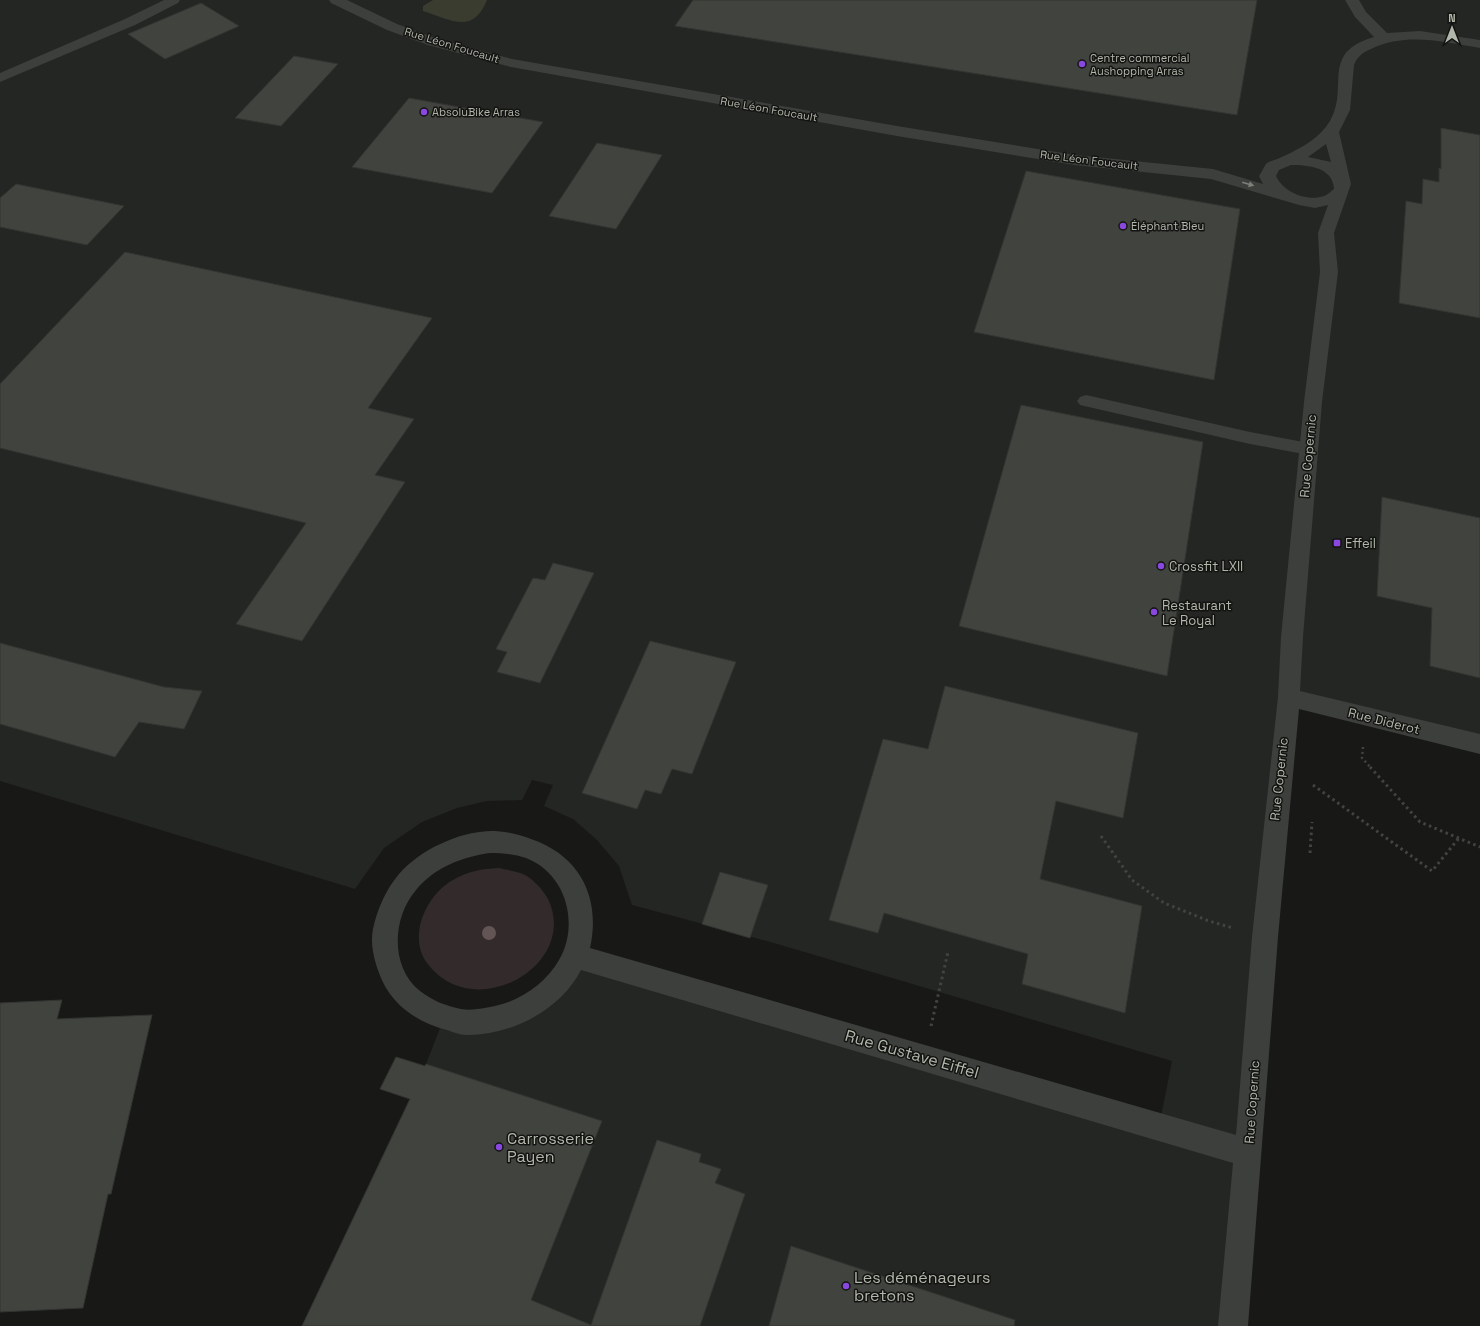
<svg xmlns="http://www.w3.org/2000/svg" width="1480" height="1326" font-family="'Space Grotesk',sans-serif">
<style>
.built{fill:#242623}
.green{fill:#322a2b}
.water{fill:#393c2e}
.building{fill:#41433f;stroke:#323531}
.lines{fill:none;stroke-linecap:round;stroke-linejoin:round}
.path-far1{stroke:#42443f;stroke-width:2.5;stroke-dasharray:2 3;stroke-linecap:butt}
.path{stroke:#42443f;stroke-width:3;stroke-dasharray:2.5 3.5;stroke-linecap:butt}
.service{fill:#3c3f3b;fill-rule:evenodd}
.minor{fill:#3c3f3b;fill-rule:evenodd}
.tree{fill:#635456}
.oneway{fill:#7d8179}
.poi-dot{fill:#8948e0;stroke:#131412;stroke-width:1.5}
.labels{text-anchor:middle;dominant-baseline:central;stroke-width:3;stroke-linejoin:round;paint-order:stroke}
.far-street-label{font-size:11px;fill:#b2b7ab;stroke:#131412}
.far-poi-label{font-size:11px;fill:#b2b7ab;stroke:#131412;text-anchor:start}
.street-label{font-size:13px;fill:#b2b7ab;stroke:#131412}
.poi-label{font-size:13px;fill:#b2b7ab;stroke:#131412;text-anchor:start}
.near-street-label{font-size:16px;fill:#b2b7ab;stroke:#131412}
.near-poi-label{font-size:16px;fill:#b2b7ab;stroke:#131412;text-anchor:start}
</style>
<rect width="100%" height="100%" fill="#181917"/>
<!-- built -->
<polygon class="built" points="0,0 1480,0 1480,744 1289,697 1233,1326 302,1326 426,1064 444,1018 510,1015 575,956 1159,1127 1172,1061 774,943 632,905 619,866 597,840 573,819 544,806 553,785 532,780 522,800 487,801 457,808 422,822 384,848 355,889 0,781"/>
<!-- green -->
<path class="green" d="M499 868C507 870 517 871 525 875 534 880 543 890 548 899 580 965 474 1026 427 963 407 936 427 894 453 880 468 871 482 869 499 868Z"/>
<!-- water -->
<path class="water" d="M433 0H487C473 35 451 20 423 11V6Z"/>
<!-- building -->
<g class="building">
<polygon points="693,0 1257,0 1237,115 675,26"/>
<polygon points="201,3 239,26 165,59 128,34"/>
<polygon points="294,56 338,64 281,126 235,118"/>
<polygon points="409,98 543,122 492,193 352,167"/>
<polygon points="1441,128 1480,135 1480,318 1399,303 1406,201 1422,204 1423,179 1439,182 1439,168 1441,169"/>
<polygon points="597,143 662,155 616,229 549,216"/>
<polygon points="1026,171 1240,209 1214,380 974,332"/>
<polygon points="16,184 124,206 87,245 0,227 0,198"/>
<polygon points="125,252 432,318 368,408 414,419 375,475 405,482 302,641 236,624 306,523 0,448 0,384"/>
<polygon points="1021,405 1203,442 1167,676 959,626"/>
<polygon points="1382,497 1480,518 1480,678 1430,666 1432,608 1377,596"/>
<polygon points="553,563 594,573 540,683 497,672 507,652 496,649 533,578 545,580"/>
<polygon points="650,641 736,662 692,774 672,769 661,794 645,790 637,809 582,793"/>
<polygon points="0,643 164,687 202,691 184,729 139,722 115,757 0,724"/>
<polygon points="945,686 1138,733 1123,818 1056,801 1040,879 1142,906 1125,1013 1022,984 1028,954 884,913 878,933 829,920 883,739 928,749"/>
<polygon points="720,872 768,885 750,938 702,924"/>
<polygon points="62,1000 57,1019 152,1015 111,1194 108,1194 83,1308 0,1312 0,1003"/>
<polygon points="396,1057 425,1066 426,1064 602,1121 531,1300 591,1325 657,1140 701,1154 699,1162 721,1169 715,1183 745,1194 700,1326 302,1326 410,1099 380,1089"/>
<polygon points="791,1246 1015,1320 1014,1326 769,1326"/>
</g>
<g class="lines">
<!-- path-far1 -->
<polyline class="path-far1" points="1363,747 1362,758 1371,768"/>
<!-- path -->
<g class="path">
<polyline points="1370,767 1420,822 1480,847"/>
<polyline points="1313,785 1432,871 1459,838"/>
<polyline points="1101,836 1132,880 1164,903 1209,921 1233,928"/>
<polyline points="1310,853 1312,822"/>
<polyline points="931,1026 948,952"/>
</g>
<!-- service -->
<g class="service">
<polygon points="164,0 180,0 178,3 135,25 0,82 0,73 125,19"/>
<polygon points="1086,395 1250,432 1309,443 1315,445 1318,449 1315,453 1309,455 1250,444 1080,405 1077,401 1080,397"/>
</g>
<!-- minor -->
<path class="minor" d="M329 0H347L397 24 438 39 512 59 897 126 1075 155 1213 169 1263 184 1259 176C1262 172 1264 166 1267 163 1272 160 1279 159 1284 156 1301 148 1320 138 1330 121 1350 87 1319 53 1374 37L1355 17 1345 0H1359L1366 12 1387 33 1420 31 1480 40V48C1444 42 1406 32 1371 49 1363 52 1357 57 1354 65L1350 110 1339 132 1351 184 1334 233 1338 272 1322 402 1303 637 1300 691 1480 734V754L1299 709 1278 937 1248 1326H1218L1233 1163 581 970C561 1010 510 1036 466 1035 460 1035 453 1032 447 1030 416 1022 390 1004 379 973 374 959 370 944 373 929 377 910 386 889 399 874 420 850 458 832 490 831 504 831 519 834 531 839 581 856 601 899 590 948L1236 1135 1252 937 1278 697 1281 637 1304 402 1320 272 1318 233 1328 205 1315 208 1299 205 1211 179 1075 165 897 136 511 67 428 45 387 30 331 3ZM1326 144 1331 162 1308 157ZM1291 165C1308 165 1333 167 1334 189 1331 191 1328 195 1324 196 1307 202 1283 192 1276 176L1279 170ZM490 853C502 853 515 854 526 858 566 873 580 924 559 960 546 983 520 1001 495 1006 484 1008 472 1011 461 1009 446 1006 433 1001 420 991 390 967 392 918 416 890 435 867 462 857 490 853Z"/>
</g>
<!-- trees -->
<circle class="tree" cx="489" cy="933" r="7"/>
<!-- one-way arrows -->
<defs><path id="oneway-solid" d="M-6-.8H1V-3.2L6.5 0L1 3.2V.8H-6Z"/></defs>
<use class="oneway" href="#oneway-solid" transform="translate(1248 184) rotate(16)"/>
<!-- markers -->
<g class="poi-dot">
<circle cx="1082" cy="64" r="4"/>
<circle cx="424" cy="112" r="4"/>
<circle cx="1123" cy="226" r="4"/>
<rect x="1333" y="539" width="8" height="8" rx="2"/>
<circle cx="1161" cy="566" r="4"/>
<circle cx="1154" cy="612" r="4"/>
<circle cx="499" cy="1147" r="4"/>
<circle cx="846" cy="1286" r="4"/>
</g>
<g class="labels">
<!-- far-street labels -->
<g class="far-street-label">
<text transform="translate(452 45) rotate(17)">Rue Léon Foucault</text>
<text transform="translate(769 109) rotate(10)">Rue Léon Foucault</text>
<text transform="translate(1089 160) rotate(7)">Rue Léon Foucault</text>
</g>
<!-- far-poi labels -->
<g class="far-poi-label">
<text x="1090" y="58">Centre commercial<tspan x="1090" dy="13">Aushopping Arras</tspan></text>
<text x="432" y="112">AbsoluBike Arras</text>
<text x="1131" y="226">Éléphant Bleu</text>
</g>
<!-- street labels -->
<g class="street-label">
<text transform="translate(1308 456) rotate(-85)">Rue Copernic</text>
<text transform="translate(1384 721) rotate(14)">Rue Diderot</text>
<text transform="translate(1279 779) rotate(-84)">Rue Copernic</text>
<text transform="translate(1252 1102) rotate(-86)">Rue Copernic</text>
</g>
<!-- poi labels -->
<g class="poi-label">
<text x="1345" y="543">Effeil</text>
<text x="1169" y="566">Crossfit LXII</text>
<text x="1162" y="605">Restaurant<tspan x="1162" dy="15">Le Royal</tspan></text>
</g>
<!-- near-street labels -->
<g class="near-street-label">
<text transform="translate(912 1054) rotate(16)">Rue Gustave Eiffel</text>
</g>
<!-- near-poi labels -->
<g class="near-poi-label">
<text x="507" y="1138">Carrosserie<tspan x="507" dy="18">Payen</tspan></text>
<text x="854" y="1277">Les déménageurs<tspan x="854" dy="18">bretons</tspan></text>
</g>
</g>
<!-- north arrow -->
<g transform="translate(1452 28)" stroke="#131412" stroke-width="3" paint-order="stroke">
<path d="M0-3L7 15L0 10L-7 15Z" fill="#b2b7ab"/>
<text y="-6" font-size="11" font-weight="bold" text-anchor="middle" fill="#b2b7ab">N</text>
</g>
</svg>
